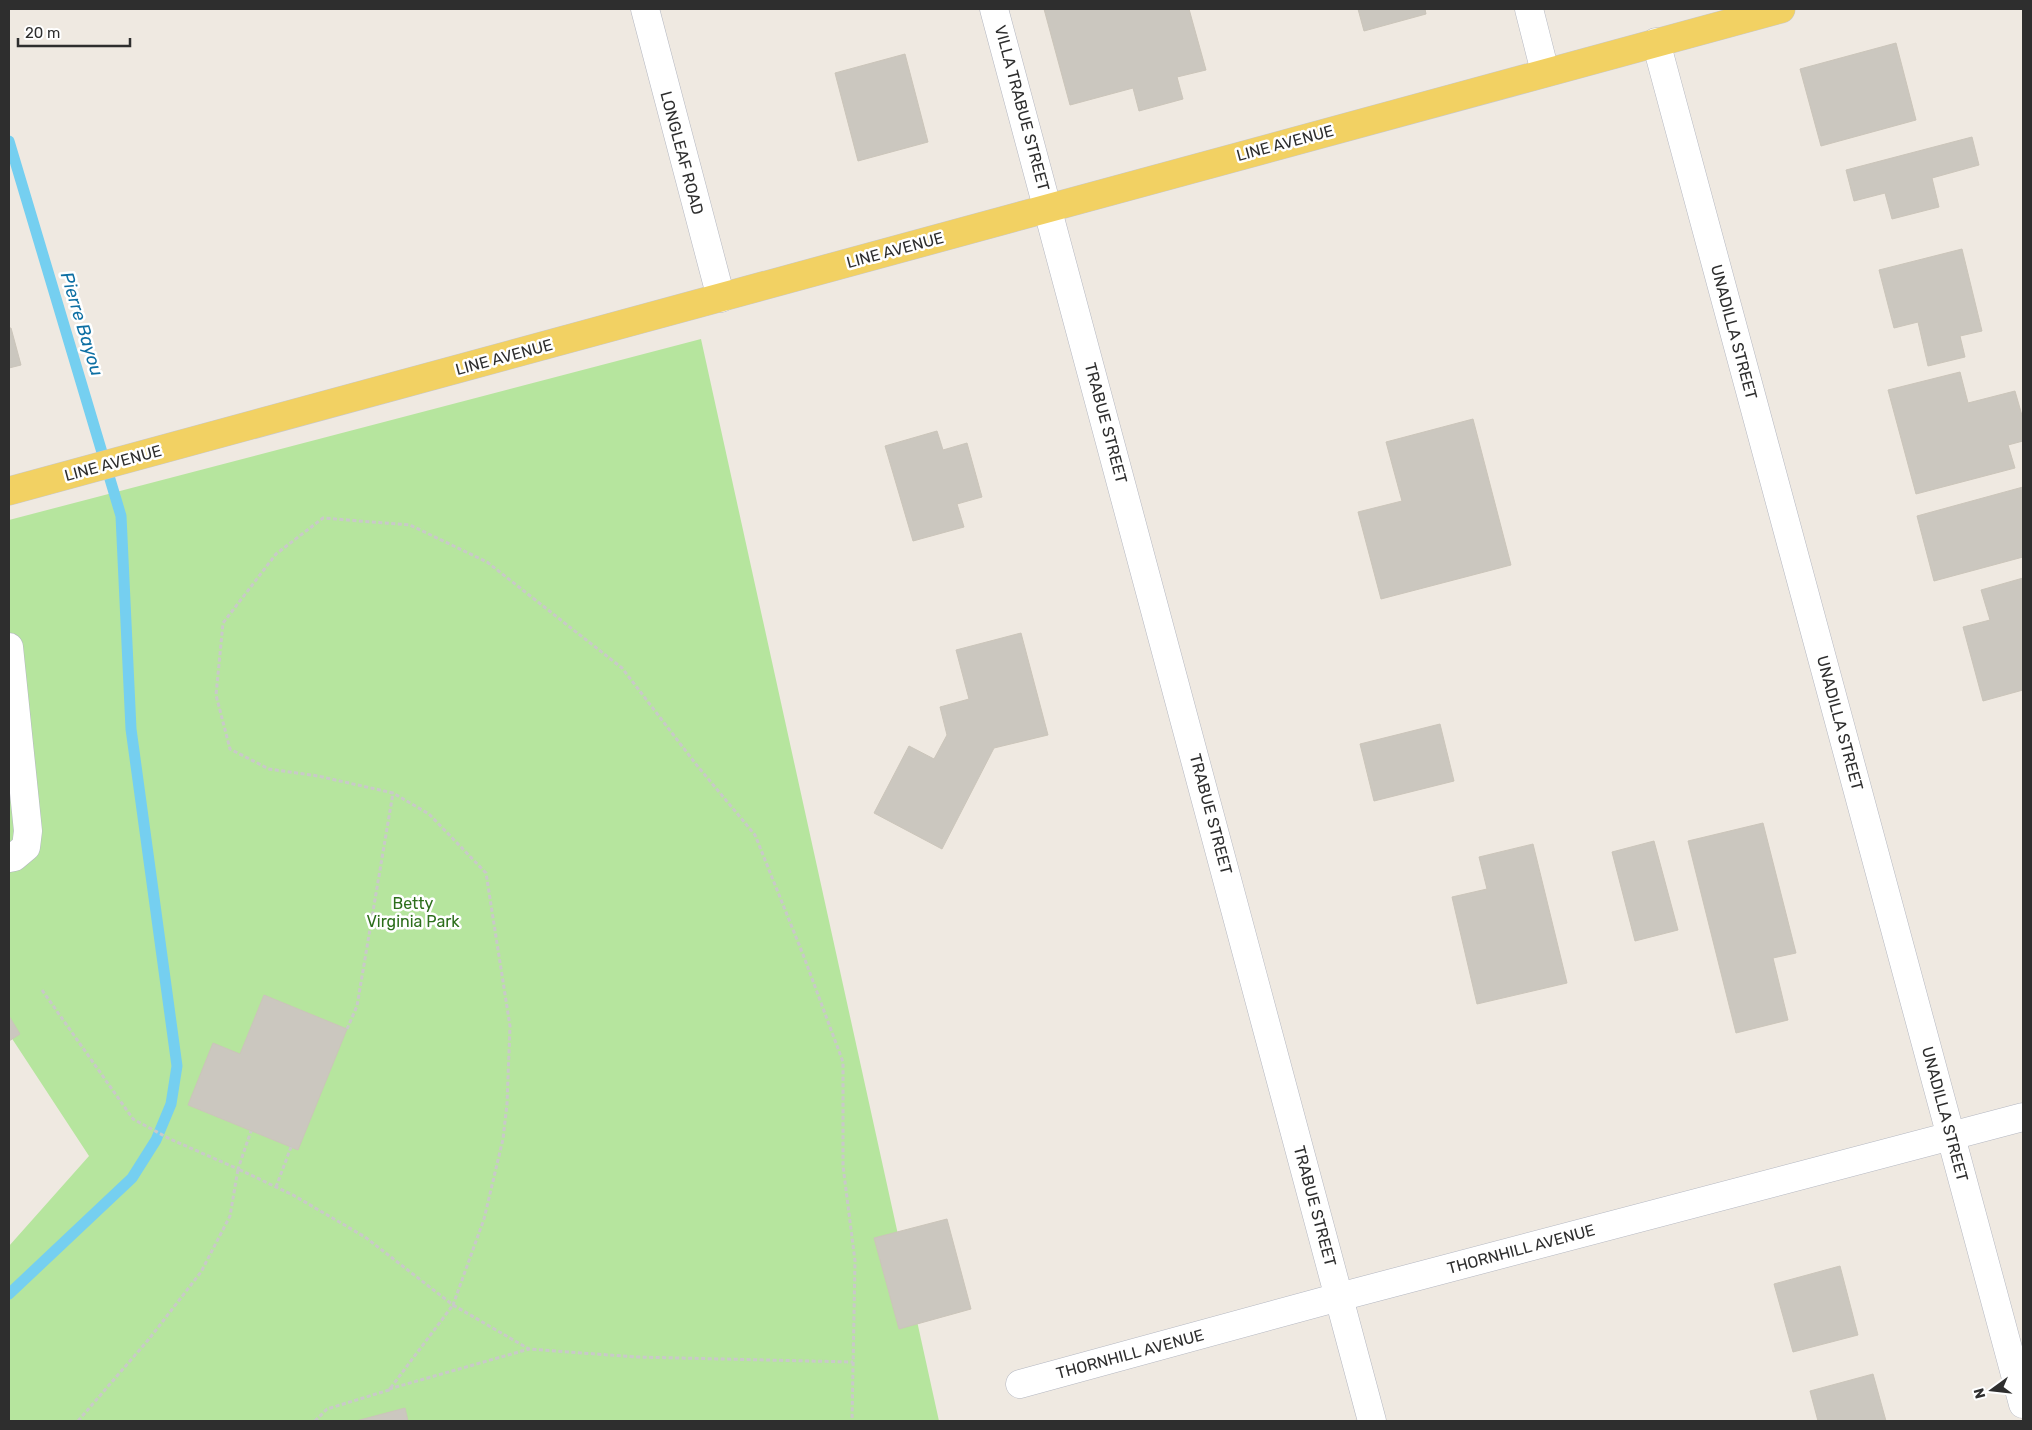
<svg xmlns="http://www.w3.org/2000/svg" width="2032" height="1430" font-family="Rubik,sans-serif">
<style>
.green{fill:#b6e59e}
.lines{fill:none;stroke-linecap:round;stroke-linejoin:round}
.stream{stroke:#75cff0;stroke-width:11}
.building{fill:#cbc7bf;stroke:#cbc5ba}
.minor-casing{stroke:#b4b7c1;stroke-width:29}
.major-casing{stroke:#c9c9c9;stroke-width:29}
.path{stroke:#c9c9c9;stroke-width:3;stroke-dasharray:4 2.5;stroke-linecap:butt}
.minor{stroke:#fff;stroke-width:28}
.major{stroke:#f2d163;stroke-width:28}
.labels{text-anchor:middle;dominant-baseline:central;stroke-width:5;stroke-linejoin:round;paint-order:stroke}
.street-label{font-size:16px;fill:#2e2e2e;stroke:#fff}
.park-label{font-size:16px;fill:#2c6e1b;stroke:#fff}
.water-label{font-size:18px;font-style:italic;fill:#0d6fa3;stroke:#fff}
</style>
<rect width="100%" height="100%" fill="#efe9e1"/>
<!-- green -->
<polygon class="green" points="701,339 939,1421 9,1421 9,1246 89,1156 9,1034 9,520"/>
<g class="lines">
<!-- stream -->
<polyline class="stream" points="9,141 121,516 131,729 177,1066 171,1104 156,1140 132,1178 9,1294"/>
</g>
<!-- building -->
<g class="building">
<polygon points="1044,9 1189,9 1206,70 1177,77 1183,99 1139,111 1133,88 1070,105"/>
<polygon points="1358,9 1425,9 1426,14 1364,31"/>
<polygon points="1896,43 1916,120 1821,146 1800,69"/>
<polygon points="905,54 928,142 858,161 835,73"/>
<polygon points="1972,137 1979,165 1932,178 1939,207 1892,219 1885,193 1854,201 1846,170"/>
<polygon points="1962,249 1982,331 1960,336 1965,357 1928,366 1918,322 1894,328 1879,270"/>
<polygon points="9,328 11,328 21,365 9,368"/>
<polygon points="1960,372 1968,403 2015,391 2023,419 2023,441 2008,445 2015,468 1916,494 1888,390"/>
<polygon points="1473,419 1511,565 1381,599 1358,512 1402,501 1386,442"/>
<polygon points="937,431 943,450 967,443 982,497 957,504 964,527 913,541 885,446"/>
<polygon points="2023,487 2023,557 1934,581 1917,516"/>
<polygon points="2023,578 2023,690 1983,701 1963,627 1990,620 1981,590"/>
<polygon points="1021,633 1048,735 994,748 942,849 874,813 909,746 934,759 947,735 940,707 969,699 956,650"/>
<polygon points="1440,724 1454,781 1374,801 1360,744"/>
<polygon points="1763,823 1796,953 1773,958 1788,1020 1736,1033 1688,841"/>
<polygon points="1654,841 1678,930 1635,941 1612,852"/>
<polygon points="1533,844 1567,983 1477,1004 1452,897 1487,889 1479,857"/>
<polygon points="264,995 347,1029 298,1150 188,1105 213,1043 240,1054"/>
<polygon points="9,1016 20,1034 9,1041"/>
<polygon points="947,1219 971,1309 899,1329 874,1238"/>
<polygon points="1840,1266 1858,1335 1793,1352 1774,1284"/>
<polygon points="1873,1374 1886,1421 1818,1421 1810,1391"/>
<polygon points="405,1408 408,1421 356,1421"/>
</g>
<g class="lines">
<defs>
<g id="minor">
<polyline points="645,9 721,298"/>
<polyline points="994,9 1372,1421"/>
<polyline points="1529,9 1545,72"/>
<polyline points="1656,42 2023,1404"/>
<polyline points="9,647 28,831 26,847 14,857 9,858"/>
<polyline points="1020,1384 1339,1297 2023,1117"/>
</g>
<polyline id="major" points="9,491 1781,9"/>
</defs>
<!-- minor casing -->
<use href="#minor" class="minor-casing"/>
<!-- major casing -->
<use href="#major" class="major-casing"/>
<!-- path -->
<g class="path">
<polyline points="42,990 133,1119 170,1139 238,1169 251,1131"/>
<polyline points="347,1029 357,1006 393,793"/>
<polyline points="276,1187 291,1147"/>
<polyline points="389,1389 529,1349"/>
<polyline points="78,1421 149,1339 201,1272 230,1216 238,1169 293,1195 365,1237 453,1305 484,1219 503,1139 507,1104 510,1026 486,873 429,814 393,793 318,776 269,769 230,749 216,695 223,623 276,554 323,518 410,525 487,562 622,668 695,763 755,835 804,957 843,1062 843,1166 855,1261 852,1421"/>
<polyline points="315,1421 327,1409 389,1390 453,1305 529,1349 636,1357 853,1362"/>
</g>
<!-- minor -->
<use href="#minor" class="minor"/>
<!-- major -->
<use href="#major" class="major"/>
</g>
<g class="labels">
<!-- street labels -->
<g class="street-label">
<text transform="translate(1022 108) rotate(75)">VILLA TRABUE STREET</text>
<text transform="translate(1285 143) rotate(-15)">LINE AVENUE</text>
<text transform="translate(682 153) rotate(75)">LONGLEAF ROAD</text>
<text transform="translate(895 250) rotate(-15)">LINE AVENUE</text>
<text transform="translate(1734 332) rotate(75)">UNADILLA STREET</text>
<text transform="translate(504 357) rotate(-15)">LINE AVENUE</text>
<text transform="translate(1106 423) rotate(75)">TRABUE STREET</text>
<text transform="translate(113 463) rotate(-15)">LINE AVENUE</text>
<text transform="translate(1840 723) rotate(75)">UNADILLA STREET</text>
<text transform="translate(1211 814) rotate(75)">TRABUE STREET</text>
<text transform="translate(1945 1114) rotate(75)">UNADILLA STREET</text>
<text transform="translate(1315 1206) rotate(75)">TRABUE STREET</text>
<text transform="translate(1521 1249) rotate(-15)">THORNHILL AVENUE</text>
<text transform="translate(1130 1354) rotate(-15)">THORNHILL AVENUE</text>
</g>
<!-- park labels -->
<g class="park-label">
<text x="413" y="903">Betty<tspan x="413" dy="18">Virginia Park</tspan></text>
</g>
<!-- water labels -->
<g class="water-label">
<text transform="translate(82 324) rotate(73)">Pierre Bayou</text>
</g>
</g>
<!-- border -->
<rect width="2032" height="1430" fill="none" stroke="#2e2e2e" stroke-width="20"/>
<!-- north arrow -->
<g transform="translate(1992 1390) rotate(255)" stroke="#ffffff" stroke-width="4" paint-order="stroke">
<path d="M0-4L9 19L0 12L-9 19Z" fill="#2e2e2e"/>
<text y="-8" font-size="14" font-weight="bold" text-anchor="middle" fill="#2e2e2e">N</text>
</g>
<!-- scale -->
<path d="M18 38v8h112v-8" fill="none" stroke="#2e2e2e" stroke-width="2.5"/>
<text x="25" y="38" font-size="15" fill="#2e2e2e" stroke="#ffffff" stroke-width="4" paint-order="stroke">20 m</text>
</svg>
